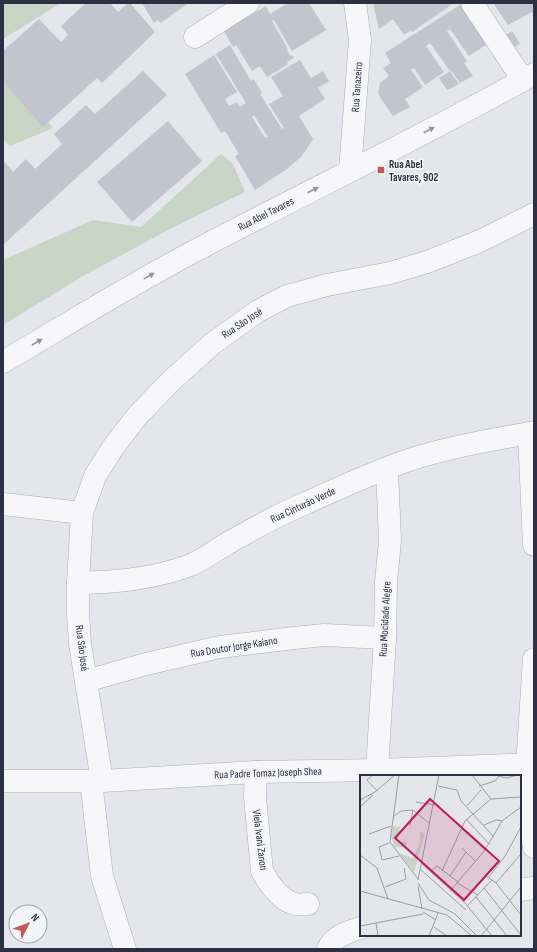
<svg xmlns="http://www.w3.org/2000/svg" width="537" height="952" font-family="'Sofia Sans Condensed',sans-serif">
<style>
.green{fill:#c7d4c6}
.building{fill:#c2c4ce;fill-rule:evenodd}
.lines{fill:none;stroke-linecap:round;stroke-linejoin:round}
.minor-casing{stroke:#adafb8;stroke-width:23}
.minor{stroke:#f7f7f9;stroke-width:22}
.oneway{fill:#92949e}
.poi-dot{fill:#c55a54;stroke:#f4f5f8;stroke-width:1.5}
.labels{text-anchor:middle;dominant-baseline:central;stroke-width:3.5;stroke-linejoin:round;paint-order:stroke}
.street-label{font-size:11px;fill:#2d3042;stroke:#f4f5f8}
.poi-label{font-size:11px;font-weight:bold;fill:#2d3042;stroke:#f4f5f8;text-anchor:start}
.inset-road{fill:none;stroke:#9b9da7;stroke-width:1}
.view{fill:#c2185b;fill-opacity:0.15;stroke:#c2185b;stroke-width:2}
.inset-edge{fill:none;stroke:#2d3042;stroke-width:2}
</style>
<rect width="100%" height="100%" fill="#e4e6eb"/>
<!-- green -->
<g class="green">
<polygon points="3,3 61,3 3,39"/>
<polygon points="3,60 53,128 10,146 3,139"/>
<polygon points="221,154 233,164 245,192 168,230 85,275 3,325 3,260 93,220 141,227"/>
</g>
<!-- building -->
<g class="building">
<polygon points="86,3 110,3 118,12 128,3 130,3 155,32 102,83 97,78 43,127 3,81 3,51 39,19 61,42 68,35 61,26"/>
<polygon points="142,3 189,3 160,23 158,20 154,23"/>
<polygon points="288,3 309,3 326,30 292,51 274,20 272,21 288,49 287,50 290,56 292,55 294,58 287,62 288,64 267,77 260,66 252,71 236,45 233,47 224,31 266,6 270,14"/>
<polygon points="373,3 454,3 412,32 411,30 404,35 393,19 379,29"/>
<polygon points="463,3 489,43 469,56 450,29 447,31 467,61 464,63 473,76 460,83 451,70 450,71 430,43 426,46 444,72 425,85 414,68 411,70 423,87 405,99 410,107 393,116 378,94 380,83 389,76 383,68 391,63 385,53"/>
<polygon points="493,3 534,3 534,15 532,12 508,25"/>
<polygon points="512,31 520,44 515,47 506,35"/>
<path d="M230 45 251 81 254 79 262 93 260 94 282 129 284 128 269 104 283 96 271 77 300 60 311 78 323 71 329 81 318 88 325 99 299 116 313 139 302 156 287 169 255 190 235 156 239 154 225 131 221 133 185 74 214 55 237 92 225 99 229 106 237 102 240 107 246 103 216 54ZM254 115 268 137 265 138 252 117Z"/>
<polygon points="143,71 167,95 4,244 3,160 13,172 26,159 35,169 62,144 54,134 86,105 95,114"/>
<polygon points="450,71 459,84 447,90 439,78"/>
<polygon points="168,121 202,161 132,222 97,182"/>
</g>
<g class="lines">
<defs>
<g id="minor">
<polyline points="472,3 523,80"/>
<polyline points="195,37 248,3"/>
<polyline points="350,171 360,40 355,3"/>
<path d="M3 362C71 322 138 280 208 244 317 187 427 134 534 74"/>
<polyline points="529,433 534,545"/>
<polyline points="3,504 82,513"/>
<path d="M78 583C116 582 152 579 188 566 202 561 217 549 230 542 254 528 280 514 306 503 341 487 376 471 412 459 452 446 493 440 534 432"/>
<polyline points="534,659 527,766 531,829 534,847"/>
<polyline points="86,681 146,664 220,647 294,638 324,635 385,638"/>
<polyline points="377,770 385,638 386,582 390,540 387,469"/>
<path d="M256 772 255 797 262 871C269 884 280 900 295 904 299 905 304 904 308 904"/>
<polyline points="3,781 102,781 256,772 377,770 534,764"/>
<polyline points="91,781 102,876 125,949"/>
<polyline points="102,781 80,644 78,613 78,583 82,513 95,476 114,446 138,415 172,380 212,344 258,311 287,296 327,285 390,273 427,262 480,241 534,214"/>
<polyline points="520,890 534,888"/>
<path d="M328 949C333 937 349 931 361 928"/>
</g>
</defs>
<!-- minor casing -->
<use href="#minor" class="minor-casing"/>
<!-- minor -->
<use href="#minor" class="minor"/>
</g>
<!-- one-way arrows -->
<defs><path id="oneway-solid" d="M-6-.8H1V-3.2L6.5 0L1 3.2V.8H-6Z"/></defs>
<g class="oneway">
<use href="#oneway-solid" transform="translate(429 130) rotate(-28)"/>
<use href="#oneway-solid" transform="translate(313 190) rotate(-27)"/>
<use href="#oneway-solid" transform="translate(149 276) rotate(-29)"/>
<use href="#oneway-solid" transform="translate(37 342) rotate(-31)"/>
</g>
<!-- markers -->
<rect class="poi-dot" x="377" y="166" width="8" height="8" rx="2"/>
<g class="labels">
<!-- street labels -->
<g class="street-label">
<text transform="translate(357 87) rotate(-86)">Rua Tanazeiro</text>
<text transform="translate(266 214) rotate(-27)">Rua Abel Tavares</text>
<text transform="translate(242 323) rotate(-34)">Rua São José</text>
<text transform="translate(303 505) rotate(-25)">Rua Cinturão Verde</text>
<text transform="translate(385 619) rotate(-87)">Rua Mocidade Alegre</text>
<text transform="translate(234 647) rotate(-9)">Rua Doutor Jorge Kaiano</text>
<text transform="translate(82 648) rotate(83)">Rua São José</text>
<text transform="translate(268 773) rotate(-2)">Rua Padre Tomaz Joseph Shea</text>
<text transform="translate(260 840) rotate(83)">Viela Ivani Zanon</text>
</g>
<!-- poi labels -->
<g class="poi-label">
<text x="389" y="164">Rua Abel<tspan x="389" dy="13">Tavares, 902</tspan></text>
</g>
</g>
<!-- overview -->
<g transform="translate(360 775)">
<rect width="161" height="161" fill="#e4e6eb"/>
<path d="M33 51 40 52 37 66 47 67 46 72H35L31 62ZM60 57 65 58 54 97 39 78 53 83 60 68Z" fill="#c7d4c6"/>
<path class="inset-road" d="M13 0 7 5 17 16M39 0 30 67 58 104M112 0 131 24 161 22M135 0 146 3 158 0M78 11 97 15 101 26 133 61M119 11 135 6 140 0M0 25 15 17 35 0M56 27 75 30M107 31 121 15M0 32 13 20M33 42 41 36 53 35 70 49M106 44 129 69M124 50 136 45 142 46M50 51 53 35M101 53 125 75M9 59 31 51M29 68 19 72 22 85 39 81M102 73 115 86M0 80 17 93 28 124M61 88 105 128 132 161M60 94 106 135M82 96 105 46 131 24M70 97 77 91 98 107M125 100 136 108 161 140M90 101 106 77M128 103 145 81 161 52M58 105 79 0M58 108 69 125 95 139 117 161M97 108 118 120M136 108 161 79M58 111 62 134M25 112 46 104 44 93M124 113 161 160M0 116 87 140 112 161M90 116 125 75 142 46 161 32M116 122 147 161M108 130 132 105M63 137 76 145M16 148 18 161M0 151 63 139M74 152 87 161M69 161 78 138M121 161 161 112"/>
<path class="view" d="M70 24 139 86 104 125 35 63Z"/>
<rect width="161" height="161" class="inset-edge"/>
</g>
<!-- border -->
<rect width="537" height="952" fill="none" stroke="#2d3042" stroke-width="8"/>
<!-- north arrow -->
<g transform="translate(28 924) rotate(48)"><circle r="19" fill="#f4f5f8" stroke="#a4a6af"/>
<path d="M0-3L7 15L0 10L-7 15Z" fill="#c55a54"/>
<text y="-6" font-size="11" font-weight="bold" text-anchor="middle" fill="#2d3042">N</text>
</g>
</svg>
